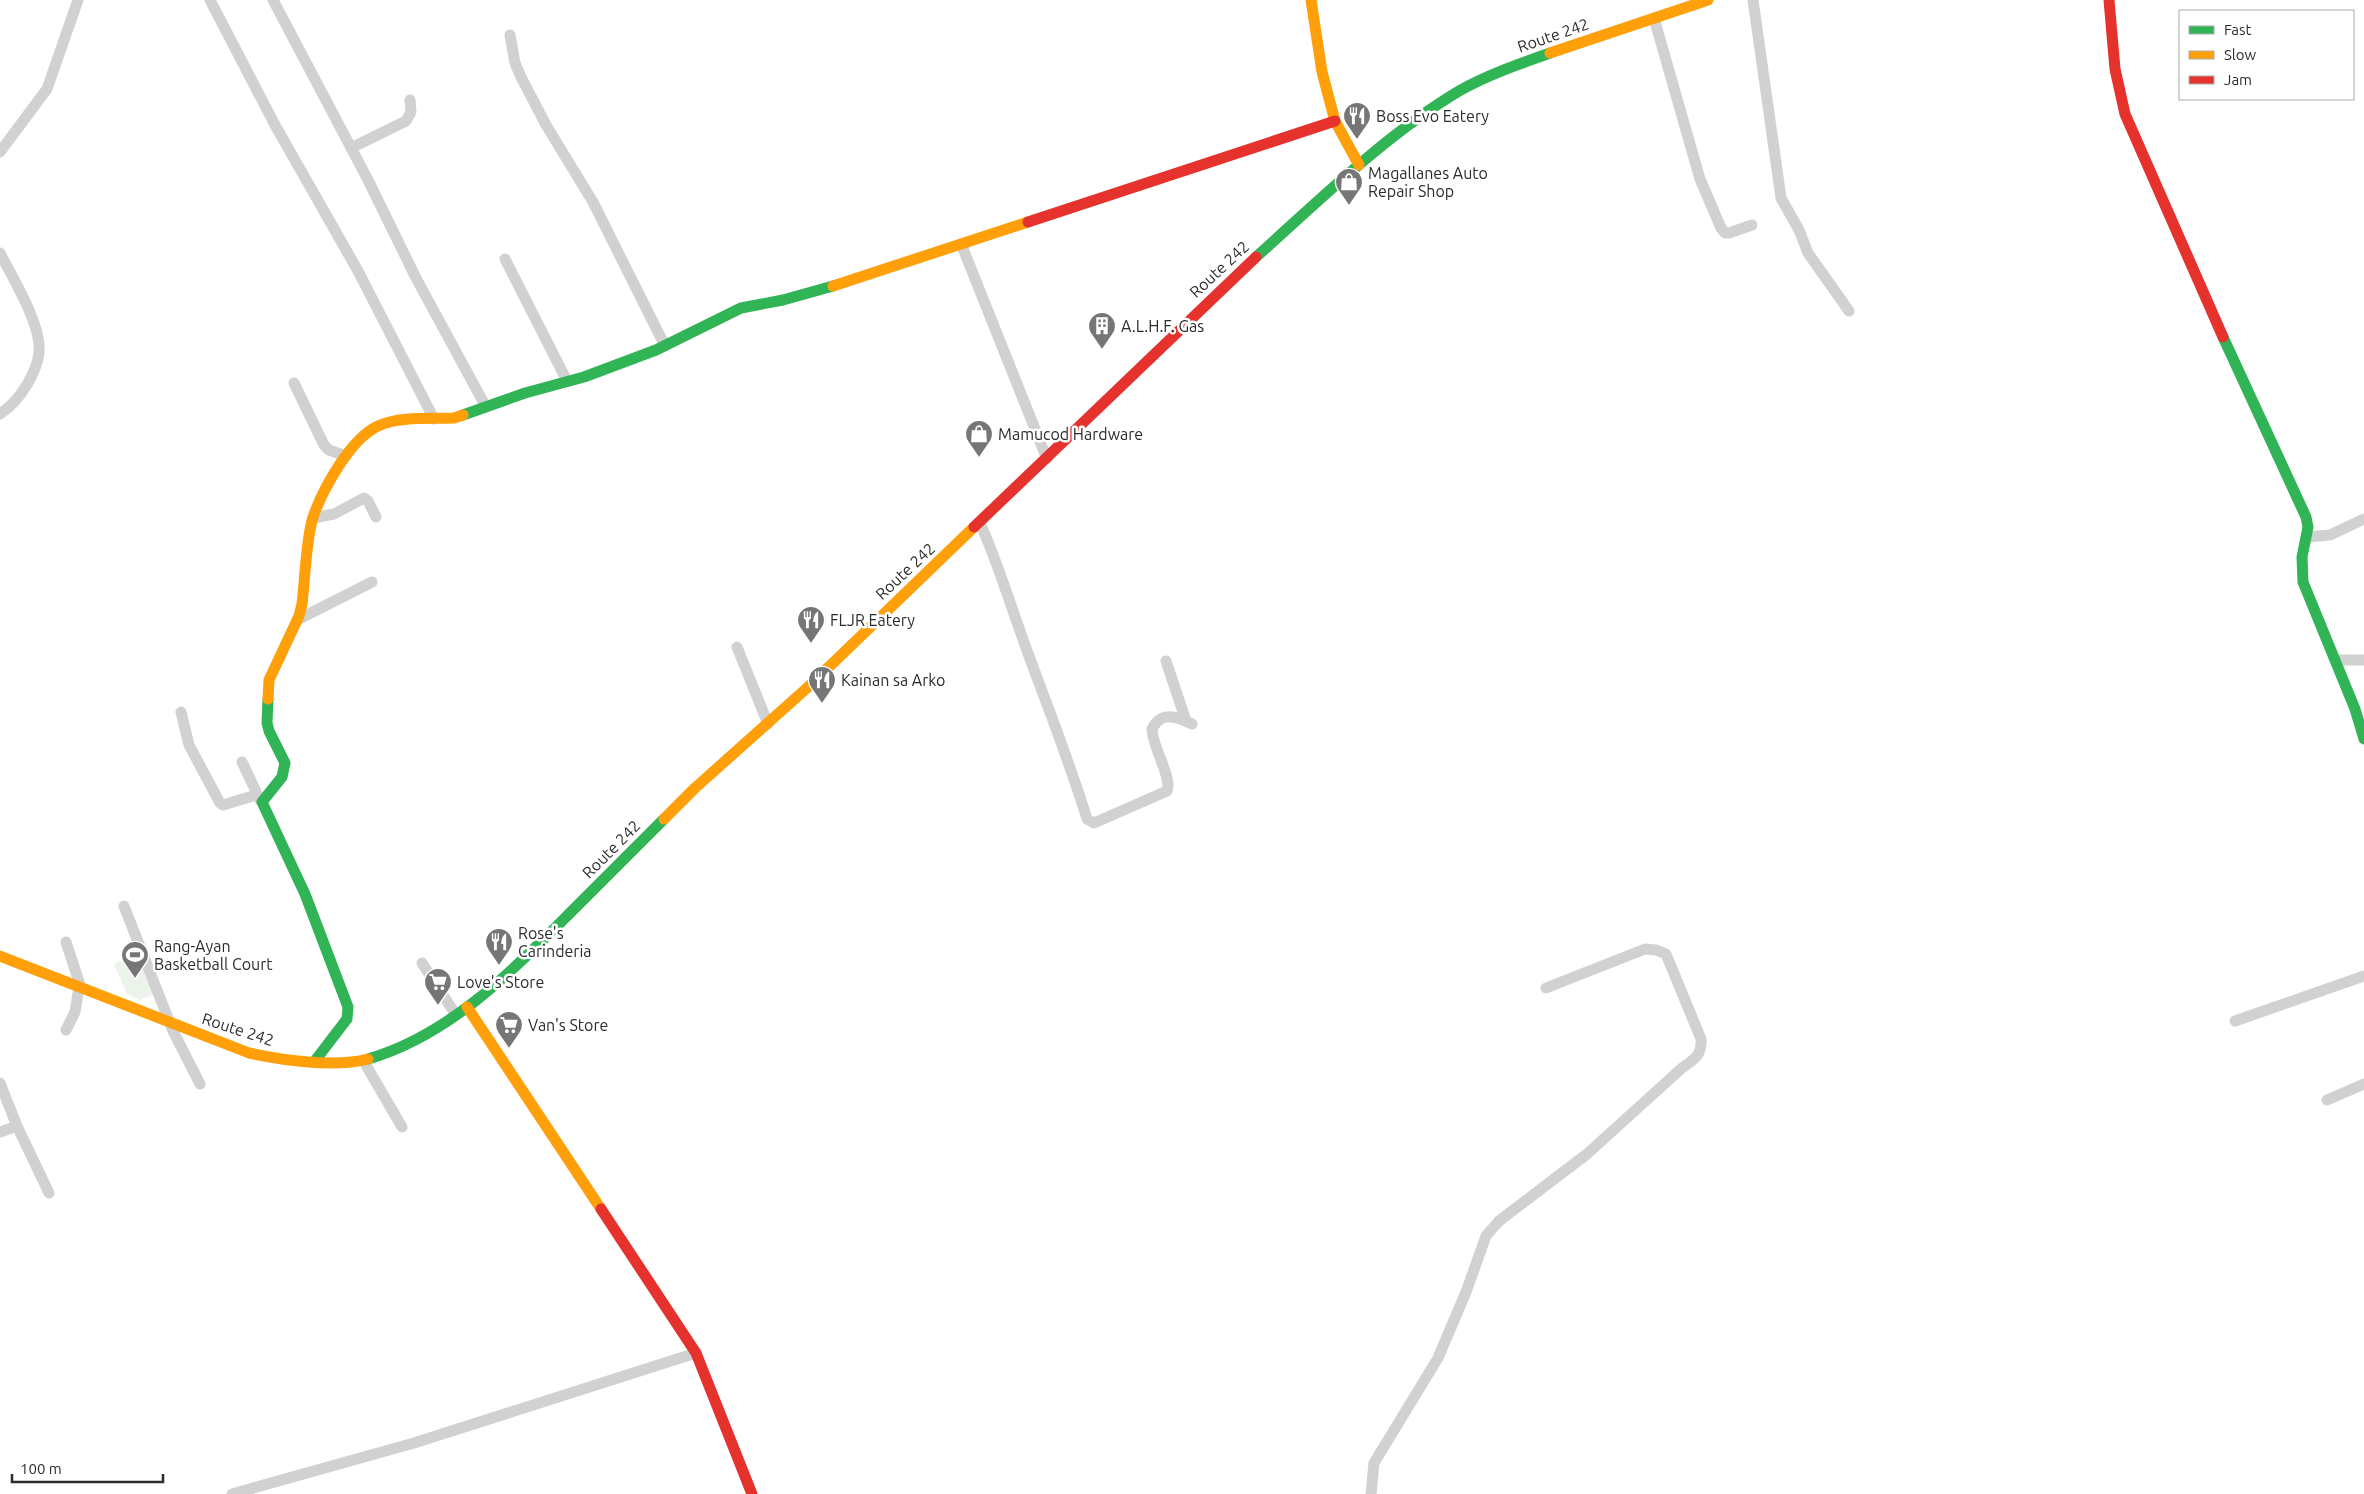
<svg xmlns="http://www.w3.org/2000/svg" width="2364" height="1494" font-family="Ubuntu,sans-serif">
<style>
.green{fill:#ebf3eb}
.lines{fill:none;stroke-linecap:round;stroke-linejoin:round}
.street{stroke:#d1d1d1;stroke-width:11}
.fast{stroke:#30b455;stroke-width:11}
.slow{stroke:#ff9f0a;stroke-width:11}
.jam{stroke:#e5322d;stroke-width:11}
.labels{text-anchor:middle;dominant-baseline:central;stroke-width:5;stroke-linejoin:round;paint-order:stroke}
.street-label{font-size:16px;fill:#2c2c2c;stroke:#fff}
.poi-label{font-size:16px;fill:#2c2c2c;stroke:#fff;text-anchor:start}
</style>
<rect width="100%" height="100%" fill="#fff"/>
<!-- green -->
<polygon class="green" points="139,954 156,993 140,1000 127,994 114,964"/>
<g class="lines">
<!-- street -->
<g class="street">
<polyline points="210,0 275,125 358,271 434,419"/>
<polyline points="273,0 367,178 416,278 486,407"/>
<polyline points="1753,0 1781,198 1799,230 1808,253 1849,311"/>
<polyline points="1654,18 1700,179 1721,228 1725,233 1729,233 1752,225"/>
<polyline points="510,35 515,63 521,77 546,125 593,202 665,346"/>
<polyline points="351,148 406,121 411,112 410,100"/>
<polyline points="0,152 47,89 78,0"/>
<polyline points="962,246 1047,459"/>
<path d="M0 253C13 279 42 325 39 353 38 363 33 374 28 383 21 395 12 406 0 414"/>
<polyline points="505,259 567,381"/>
<polyline points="294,383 324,445 329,450 346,456"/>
<polyline points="313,518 334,514 364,498 368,501 376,517"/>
<path d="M980 523C998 563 1010 604 1025 645 1046 703 1069 760 1087 819L1094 823 1167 791C1173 779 1152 746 1152 729 1161 711 1176 716 1192 724"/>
<polyline points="2307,537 2330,535 2364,519"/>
<polyline points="297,620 372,582"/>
<polyline points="737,647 768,724"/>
<polyline points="2335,660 2364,660"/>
<polyline points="1166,661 1186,721"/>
<polyline points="181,712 189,745 220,803 223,805 256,795"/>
<polyline points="242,762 260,800"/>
<polyline points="124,906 173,1031 200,1084"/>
<polyline points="66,942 81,988"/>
<polyline points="422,963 456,1015"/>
<polyline points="2235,1021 2364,976"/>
<polyline points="66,1030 75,1012 79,987"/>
<polyline points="363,1060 402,1127"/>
<polyline points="0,1083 17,1126 49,1193"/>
<polyline points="2327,1100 2364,1084"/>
<polyline points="0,1132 17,1126"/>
<polyline points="232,1494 414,1443 696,1353"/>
<path d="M1371 1494 1374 1463 1438 1358 1466 1292 1486 1236 1499 1221 1587 1154 1682 1068C1695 1059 1702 1055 1701 1039L1666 954 1656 950 1645 949 1546 988"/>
</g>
<!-- fast -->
<g class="fast">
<path d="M1256 257C1321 199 1384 136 1459 91 1487 75 1519 64 1550 53"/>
<polyline points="2223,337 2306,517 2308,527 2302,557 2303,582 2355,709 2364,739"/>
<polyline points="463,415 525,393 584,377 656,350 741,308 783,300 833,286"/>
<polyline points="268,699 267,723 269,731 285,763 282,777 262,802 305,894 348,1007 347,1019 314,1062"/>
<path d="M368 1059C448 1036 510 973 567 916 599 884 632 851 664 819"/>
</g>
<!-- slow -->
<g class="slow">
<polyline points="1311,0 1322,72 1335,121 1359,165"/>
<polyline points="1550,53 1708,0"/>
<polyline points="833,286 1028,222"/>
<path d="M268 699 269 680 299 616 302 604C305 580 306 539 313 517 323 489 350 439 378 426 400 416 431 419 454 418L463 415"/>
<polyline points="664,819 695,788 807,688 974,527"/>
<path d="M0 956 249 1053C282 1060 335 1068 368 1059"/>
<polyline points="467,1007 601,1209"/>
</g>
<!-- jam -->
<g class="jam">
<polyline points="2109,0 2115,69 2125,114 2223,337"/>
<polyline points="1028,222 1335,121"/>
<polyline points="974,527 1256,257"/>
<polyline points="601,1209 696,1353 752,1494"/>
</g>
</g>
<!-- icons -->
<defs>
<symbol id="restaurant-pin" viewBox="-11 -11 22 30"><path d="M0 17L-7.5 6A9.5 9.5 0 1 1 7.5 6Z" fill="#767676" stroke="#fff"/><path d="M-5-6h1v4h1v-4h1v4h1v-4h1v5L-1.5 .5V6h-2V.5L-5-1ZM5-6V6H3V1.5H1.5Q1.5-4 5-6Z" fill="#fff"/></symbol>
<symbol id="shop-pin" viewBox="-11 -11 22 30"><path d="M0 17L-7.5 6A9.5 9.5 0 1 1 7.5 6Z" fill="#767676" stroke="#fff"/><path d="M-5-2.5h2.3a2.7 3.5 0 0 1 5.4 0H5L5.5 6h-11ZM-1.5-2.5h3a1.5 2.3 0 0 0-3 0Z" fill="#fff"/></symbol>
<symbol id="building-pin" viewBox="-11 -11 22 30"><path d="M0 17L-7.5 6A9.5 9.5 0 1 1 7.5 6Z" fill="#767676" stroke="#fff"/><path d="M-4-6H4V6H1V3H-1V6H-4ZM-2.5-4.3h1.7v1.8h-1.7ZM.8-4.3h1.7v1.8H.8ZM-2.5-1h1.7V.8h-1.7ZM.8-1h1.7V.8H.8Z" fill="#fff"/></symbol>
<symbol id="stadium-pin" viewBox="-11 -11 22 30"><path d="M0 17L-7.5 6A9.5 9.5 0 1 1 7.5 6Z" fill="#767676" stroke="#fff"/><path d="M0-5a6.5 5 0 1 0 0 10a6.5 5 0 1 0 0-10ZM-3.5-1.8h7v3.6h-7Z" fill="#fff"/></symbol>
<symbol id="supermarket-pin" viewBox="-11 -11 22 30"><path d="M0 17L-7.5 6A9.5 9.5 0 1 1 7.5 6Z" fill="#767676" stroke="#fff"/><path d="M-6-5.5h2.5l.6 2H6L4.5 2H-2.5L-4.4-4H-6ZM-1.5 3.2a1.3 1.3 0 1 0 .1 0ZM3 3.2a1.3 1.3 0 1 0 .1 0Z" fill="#fff"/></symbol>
</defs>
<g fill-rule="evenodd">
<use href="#restaurant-pin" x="1341" y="100" width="32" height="43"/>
<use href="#shop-pin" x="1333" y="166" width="32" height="43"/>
<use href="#building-pin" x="1086" y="310" width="32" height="43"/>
<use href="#shop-pin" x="963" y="418" width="32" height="43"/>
<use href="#restaurant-pin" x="795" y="604" width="32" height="43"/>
<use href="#restaurant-pin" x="806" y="664" width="32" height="43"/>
<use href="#restaurant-pin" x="483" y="926" width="32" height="43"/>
<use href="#stadium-pin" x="119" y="939" width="32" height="43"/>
<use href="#supermarket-pin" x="422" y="966" width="32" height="43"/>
<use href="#supermarket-pin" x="493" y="1009" width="32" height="43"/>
</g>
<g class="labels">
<!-- street labels -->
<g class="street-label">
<text transform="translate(1553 35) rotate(-19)">Route 242</text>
<text transform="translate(1219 269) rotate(-43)">Route 242</text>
<text transform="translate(905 571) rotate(-43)">Route 242</text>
<text transform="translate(611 849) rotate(-45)">Route 242</text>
<text transform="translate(238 1029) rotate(18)">Route 242</text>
</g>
<!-- poi labels -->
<g class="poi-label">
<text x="1376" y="116">Boss Evo Eatery</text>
<text x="1368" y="173">Magallanes Auto<tspan x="1368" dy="18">Repair Shop</tspan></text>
<text x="1121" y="326">A.L.H.F. Gas</text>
<text x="998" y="434">Mamucod Hardware</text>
<text x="830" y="620">FLJR Eatery</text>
<text x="841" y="680">Kainan sa Arko</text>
<text x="518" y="933">Rose's<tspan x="518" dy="18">Carinderia</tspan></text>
<text x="154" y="946">Rang-Ayan<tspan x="154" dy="18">Basketball Court</tspan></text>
<text x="457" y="982">Love's Store</text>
<text x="528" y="1025">Van's Store</text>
</g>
</g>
<!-- legend -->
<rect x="2179" y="10" width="175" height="90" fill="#ffffff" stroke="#ababab"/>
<rect x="2189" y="26" width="25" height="8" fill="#30b455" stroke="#ababab"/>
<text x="2224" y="35" font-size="15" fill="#2c2c2c">Fast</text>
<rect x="2189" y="51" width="25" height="8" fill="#ff9f0a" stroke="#ababab"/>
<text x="2224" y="60" font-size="15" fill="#2c2c2c">Slow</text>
<rect x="2189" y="76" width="25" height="8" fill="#e5322d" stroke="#ababab"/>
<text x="2224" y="85" font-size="15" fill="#2c2c2c">Jam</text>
<!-- scale -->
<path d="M12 1474v8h151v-8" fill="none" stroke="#2c2c2c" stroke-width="2.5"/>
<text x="20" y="1474" font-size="15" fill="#2c2c2c" stroke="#ffffff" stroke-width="4" paint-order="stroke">100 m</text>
</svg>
